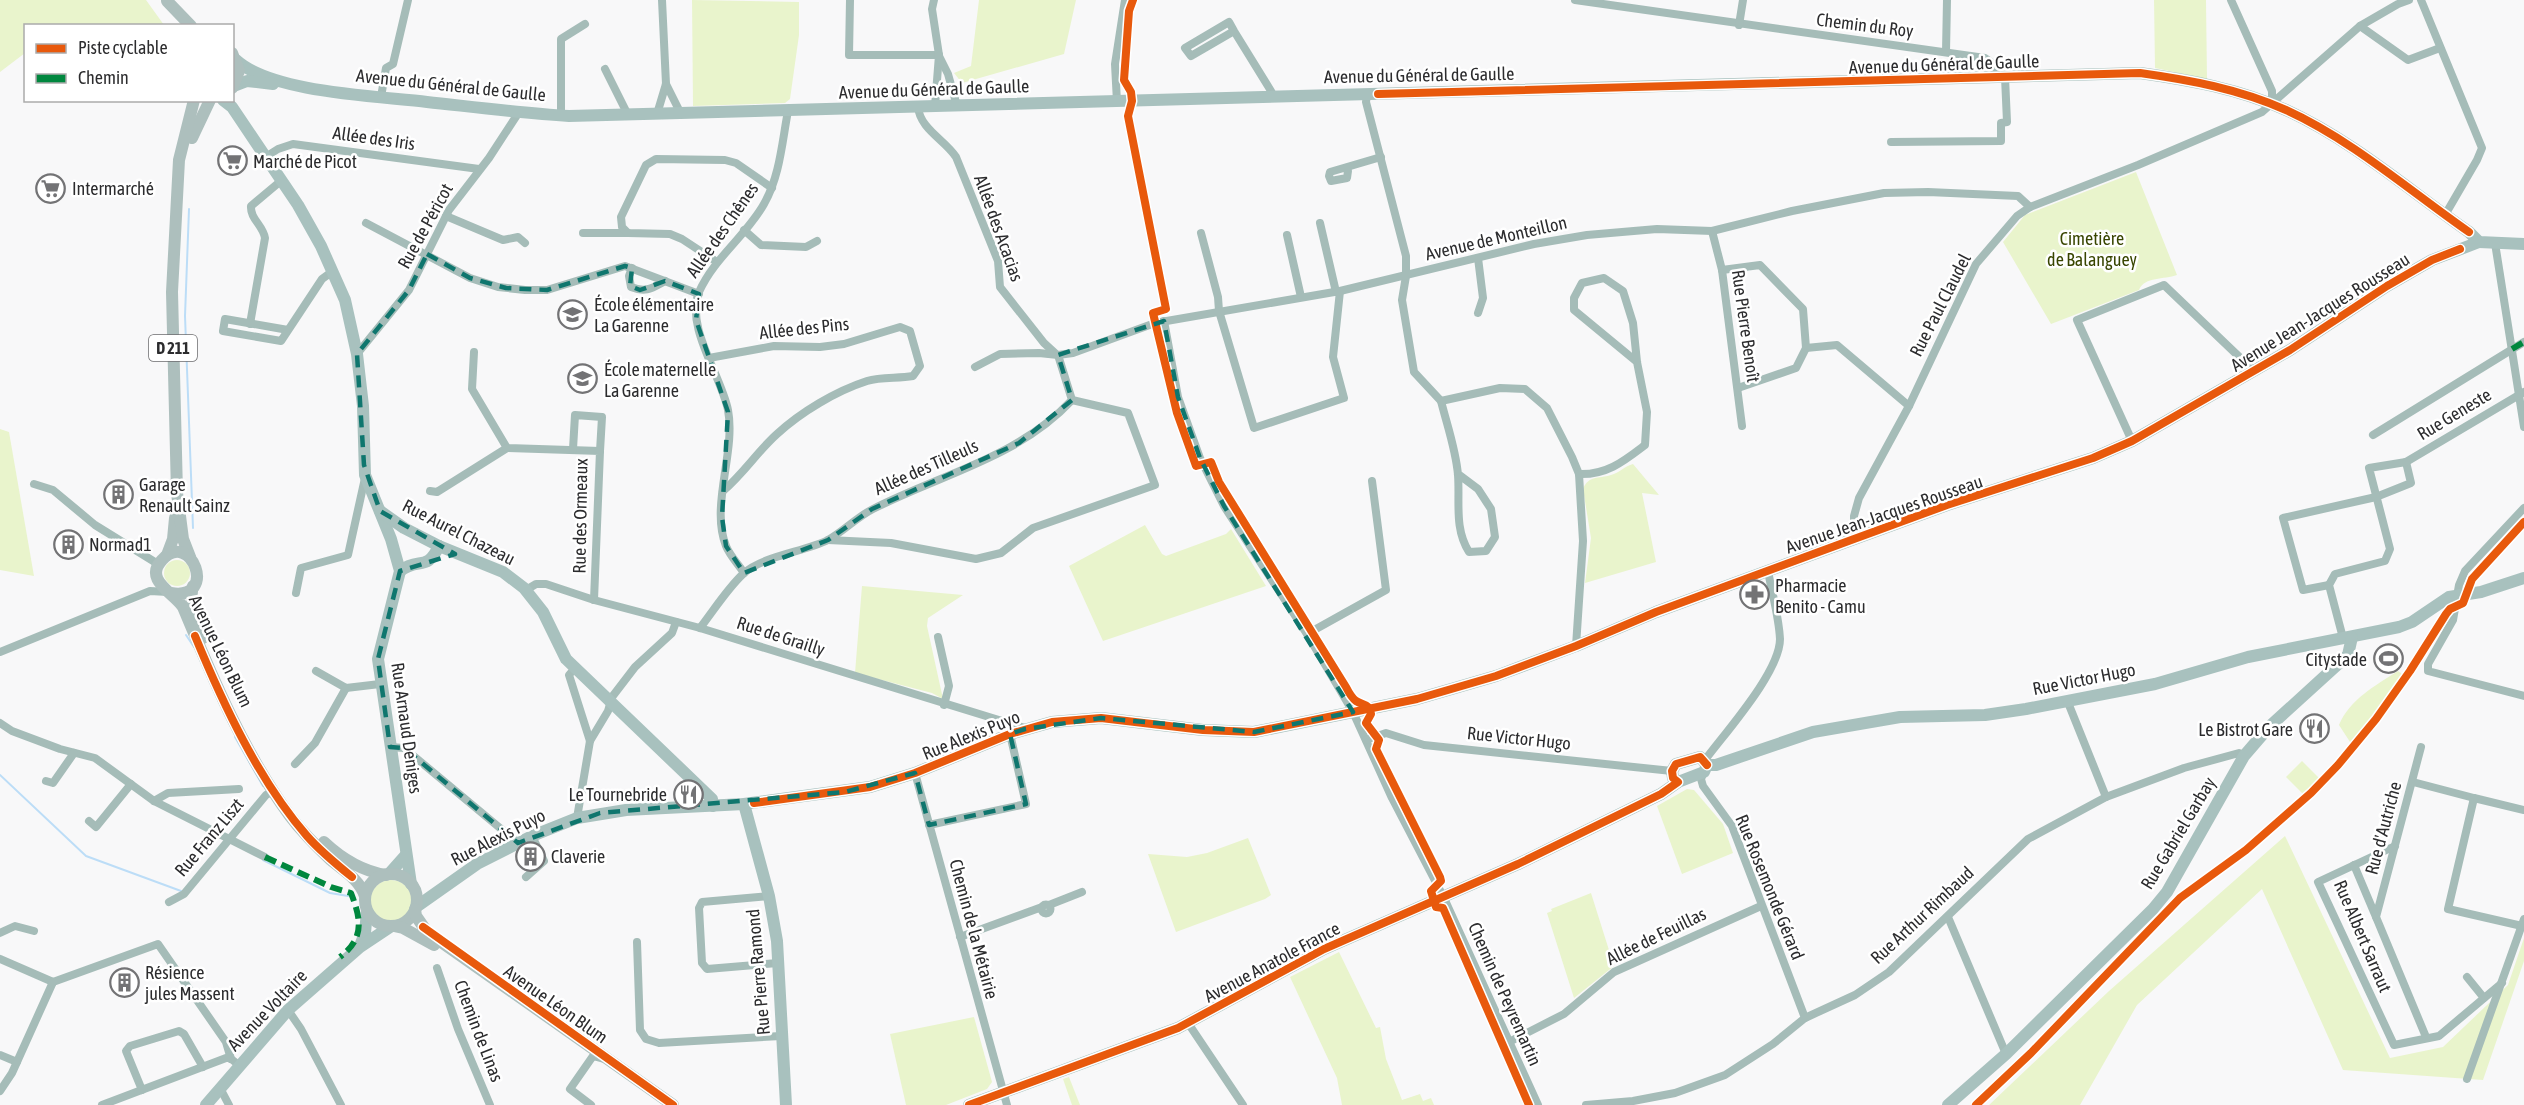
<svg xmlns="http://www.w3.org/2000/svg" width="2524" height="1105" font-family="'Asap Condensed',sans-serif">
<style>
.green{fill:#e9f4cc}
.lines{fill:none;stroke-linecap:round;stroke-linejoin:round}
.stream{stroke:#bcddf7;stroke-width:2}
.street{stroke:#a5bcb8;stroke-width:8}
.secondary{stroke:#a8c1be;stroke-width:12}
.primary{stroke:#adbfbd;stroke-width:12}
.quiet{stroke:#00873e;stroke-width:6;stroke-dasharray:12 6;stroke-linecap:butt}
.cycleway-casing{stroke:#fff;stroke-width:11}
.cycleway{stroke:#e8590c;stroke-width:8}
.marked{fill:none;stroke:#0f766e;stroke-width:4.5;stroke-dasharray:12 8;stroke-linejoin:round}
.labels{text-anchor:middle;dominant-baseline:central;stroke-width:5;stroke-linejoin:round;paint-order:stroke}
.shield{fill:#fff;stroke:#6b6b6d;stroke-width:1.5}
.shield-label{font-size:16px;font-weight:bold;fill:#2c2c2e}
.street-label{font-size:18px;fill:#2c2c2e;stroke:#fff}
.poi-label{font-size:18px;fill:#2c2c2e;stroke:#fff;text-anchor:start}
.park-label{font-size:18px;fill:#384500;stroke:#fff}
</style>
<rect width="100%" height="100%" fill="#f8f8f9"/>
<!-- green -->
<g class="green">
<polygon points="0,0 146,0 164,25 26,26 25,53 0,72"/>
<polygon points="692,0 799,2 799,35 790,99 785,103 693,106"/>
<polygon points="979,0 1076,0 1064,54 962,83 954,73 971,66"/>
<polygon points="2154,0 2206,0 2207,79 2155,68"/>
<path d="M2136 172 2177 275C2164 280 2145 276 2139 290L2051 324 2003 242 2025 215Z"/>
<polygon points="0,429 9,432 34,576 0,570"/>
<path d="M1633 464 1659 495 1642 493 1656 562 1585 583 1591 538 1583 489C1589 475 1598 479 1611 475 1619 473 1625 466 1633 464Z"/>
<polygon points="1145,525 1162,554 1166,556 1226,534 1231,529 1266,586 1103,641 1069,566"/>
<circle cx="177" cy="573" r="13"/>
<polygon points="862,586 963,595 928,618 927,626 943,699 932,693 855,673"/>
<polygon points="2397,647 2402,659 2379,671 2373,659"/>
<path d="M2398 671 2405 676 2352 745 2339 725C2350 699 2375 686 2398 671Z"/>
<polygon points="2302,761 2319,778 2304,795 2286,777"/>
<polygon points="1687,789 1694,790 1723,824 1733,853 1682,874 1657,806"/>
<polygon points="2285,836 2390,1058 2443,1047 2508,985 2524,938 2524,961 2483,1080 2343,1070 2262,889 2137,1005 2080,1105 1989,1105 2109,991"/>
<polygon points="1248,838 1271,895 1265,899 1176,932 1148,854 1187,857 1207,853"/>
<circle cx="391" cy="901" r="21"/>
<polygon points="1591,893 1614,966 1574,998 1547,913 1552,911 1551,909"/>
<polygon points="1339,952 1376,1028 1380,1027 1386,1059 1402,1100 1420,1094 1423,1101 1431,1098 1434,1105 1342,1105 1337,1078 1290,977"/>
<polygon points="974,1017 992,1082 987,1089 946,1105 906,1105 890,1034"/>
<polygon points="1069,1077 1080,1105 1072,1105 1063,1079"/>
</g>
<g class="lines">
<!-- stream -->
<g class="stream">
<polyline points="189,209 185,316 193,528"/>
<polyline points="186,635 194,647"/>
<polyline points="235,737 263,786"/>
<polyline points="0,775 86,856 181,891"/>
<polyline points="263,860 330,893 348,896"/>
</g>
<!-- street -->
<g class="street">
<polyline points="850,0 849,55 939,55"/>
<polyline points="934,0 932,9 939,55 935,106"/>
<polyline points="1575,0 1985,58 1991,62 1997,77"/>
<polyline points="2231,0 2272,91 2272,105"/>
<polyline points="2421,0 2482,148 2477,160 2445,215"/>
<polyline points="1739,25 1743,0"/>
<polyline points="2360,26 2408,60 2440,48"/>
<polyline points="1234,31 1191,56 1185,48 1229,22 1234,31 1271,91 1274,97"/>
<polyline points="1946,52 1947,0"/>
<polyline points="939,56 948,74 957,106"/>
<polyline points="605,69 628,115"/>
<polyline points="666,84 681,114"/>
<polyline points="1367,95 1366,102 1406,256 1406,276 1402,300 1414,372 1441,401 1500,388 1525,389 1547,408 1572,457 1579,474 1583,541 1576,646"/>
<polyline points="381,97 386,68 393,64 408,0"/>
<polyline points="1117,102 1115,64 1125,0"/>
<path d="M918 107C920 129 945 140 956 157L998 261 1000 287 1044 343 1056 354"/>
<polyline points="657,114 666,84 662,0"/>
<polyline points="561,115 561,39 585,24"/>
<polyline points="1891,142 2001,141 2001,123 2007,122 2005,77"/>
<polyline points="267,156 278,149 293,144 479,169"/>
<polyline points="1345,168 1348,171 1347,178 1331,181 1329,176 1330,172 1381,157"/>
<polyline points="446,216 503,240 518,237 525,243"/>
<polyline points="366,223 470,278 498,287 525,290 547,290 625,266 699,294"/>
<polyline points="1320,223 1336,292"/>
<polyline points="744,230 761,245 806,247 817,241"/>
<polyline points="1712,231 1722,270 1742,426"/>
<polyline points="583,233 628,233"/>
<polyline points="1201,233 1218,297 1219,311 1254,428 1344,398 1333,357 1340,291"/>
<polyline points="1287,235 1301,297"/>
<polyline points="2495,243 2524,427"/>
<polyline points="1478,258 1483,298 1478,313"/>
<polyline points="717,262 682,239 670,234 628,233 622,227 621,217 646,165 656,159 725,160 736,163 772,188"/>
<path d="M632 268 629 276 631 287C646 293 652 288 665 281"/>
<polyline points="1722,270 1760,265 1803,309 1806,348 1796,368 1738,388"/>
<polyline points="1164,321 1178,397 1200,458 1224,506 1307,634 1353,712 1392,798 1443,896 1538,1105"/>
<path d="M250 324 265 238C263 225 250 219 251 206L282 180"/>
<polyline points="288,330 225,319 223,331 281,341 322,279 333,271"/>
<polyline points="1806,348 1837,345 1909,406"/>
<polyline points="474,352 472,389 507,448 600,451 594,600"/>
<polyline points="357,354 409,290 449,210 489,158 519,112"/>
<path d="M709 358 774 346 820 347 844 344 900 327 910 331 920 366 913 376C898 379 882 376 867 381 836 391 801 412 777 434 757 452 744 473 723 491"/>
<polyline points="975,367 1000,354 1039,353 1058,355 1073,353 1155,323 1340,291 1534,244 1587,235 1657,229 1712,231 1792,211 1884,193 1928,192 2018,196 2030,207"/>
<path d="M1441 401C1447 425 1456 450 1458 475 1460 502 1454 528 1469 552L1486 551 1495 537 1491 509 1478 489 1458 474"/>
<polyline points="2373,435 2524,342"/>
<polyline points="2132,441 2077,320 2164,285 2253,370"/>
<polyline points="573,449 575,415 602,417 600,451"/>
<path d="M1579 474C1607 475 1624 461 1645 445L1647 412 1637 362 1633 323 1623 291 1604 278 1582 283 1574 298V310L1637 362"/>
<polyline points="34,484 53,490 95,525 158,564"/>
<polyline points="430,491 437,492 507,448"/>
<polyline points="2524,508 2465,571 2459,585 2453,620 2428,664 2428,671 2524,696"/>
<polyline points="1854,539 1854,516 1859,498 1909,406 1976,264 2017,216 2030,207 2138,165 2262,112 2360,26 2398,4 2409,0"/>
<polyline points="828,540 891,543 976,559 1001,553 1033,528 1155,485 1128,413 1072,400"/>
<path d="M744 573C739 565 730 556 726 546 710 506 736 452 728 410 721 375 685 327 699 292 714 258 746 236 764 204 780 176 782 142 788 111"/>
<polyline points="2329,585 2303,590 2283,518 2376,497 2411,483 2406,462"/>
<polyline points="526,590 536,584 546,584 594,600 700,628 1025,728"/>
<polyline points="296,593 301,568 348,555 365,478"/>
<path d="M700 628C714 610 727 589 743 574 762 556 804 552 828 540 844 531 857 517 873 509 941 474 1018 458 1072 400L1058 355"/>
<polyline points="1307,634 1386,590 1372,481"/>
<polyline points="938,637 949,686 944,705"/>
<polyline points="2343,638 2329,585 2335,574 2385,561 2390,549 2369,468 2406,462 2524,392"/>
<polyline points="0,652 150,591 168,592"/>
<polyline points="575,668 569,675 590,741 577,818"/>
<polyline points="316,671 346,688 380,684"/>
<polyline points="2070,699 2069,705 2106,797"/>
<polyline points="0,723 12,731 60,749 95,758 154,801 265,857"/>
<polyline points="1366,740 1386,733 1424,745 1672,771"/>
<polyline points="590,741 608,711 612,697 635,667 672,633 676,622"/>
<polyline points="390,747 404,748 518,843"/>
<polyline points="2421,747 2376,917 2426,1037"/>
<path d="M1705 760C1725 733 1780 672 1780 639 1779 617 1772 593 1768 571"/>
<polyline points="295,764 315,743 346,688"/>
<polyline points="1704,772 1701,779 1703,786 1732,826 1805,1018"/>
<polyline points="915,773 1007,1105"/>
<polyline points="46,781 53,783 74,753"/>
<polyline points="2413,782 2474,798"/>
<polyline points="154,801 168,793 239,789"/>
<polyline points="89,821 96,827 131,784"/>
<polyline points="929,825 1026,804 1010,734"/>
<polyline points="2395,846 2318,882 2394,1045 2439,1036 2502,983"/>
<polyline points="2354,865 2376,917"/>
<polyline points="526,877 544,861 532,836"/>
<polyline points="769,896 702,902 699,908 702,963 707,969 778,963"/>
<polyline points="169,902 184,894 266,795 273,791"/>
<circle cx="1046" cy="909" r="4.5"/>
<polyline points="1049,905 1082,892"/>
<polyline points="1948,917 2006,1054"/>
<polyline points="2522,926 2448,909 2474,798 2524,810"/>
<polyline points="0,933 15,926 34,931"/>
<polyline points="960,937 1042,907"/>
<polyline points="637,942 640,1030 646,1039 659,1043 781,1036"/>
<polyline points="0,959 53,982"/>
<polyline points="437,968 458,1029 490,1105"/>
<polyline points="2467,977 2484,998"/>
<polyline points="53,982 158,944 226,1042 231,1059"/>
<polyline points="288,1010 301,1029 341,1105"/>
<polyline points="1188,1023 1243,1105"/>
<polyline points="1509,1042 1564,1014 1614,972 1761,906"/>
<polyline points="0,1055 17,1062"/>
<polyline points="2467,1079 2524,919"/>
<polyline points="220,1088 229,1105"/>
<polyline points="142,1090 126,1051 130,1046 179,1031 184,1034 203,1067"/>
<polyline points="0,1091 12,1073 53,982"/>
<polyline points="102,1105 226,1058 230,1058 235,1062"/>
<polyline points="591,1105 570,1089 593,1056 604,1059"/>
<polyline points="1586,1105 1633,1101 1675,1093 1725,1075 1773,1044 1805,1018 1855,995 1889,972 2028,839 2106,797 2184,768 2239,753 2244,756"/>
</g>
<!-- secondary -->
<g class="secondary">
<path d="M236 60C272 93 378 96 427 102 474 107 522 113 569 116L2140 73C2190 80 2239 89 2286 110 2352 140 2410 191 2469 232L2479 242 2524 244"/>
<polyline points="234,86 247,81 273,84"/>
<polyline points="223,100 232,107 298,205 321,246 345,300 357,354 363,406 365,475 391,539 400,571 378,659 411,884"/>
<polyline points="380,511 404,528 439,546 503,572 524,588 543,612 566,659 712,799 713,806"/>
<path d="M400 571C419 556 426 573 439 546"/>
<polyline points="1707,765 1716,765 1813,732 1900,717 1985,715 2026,709 2155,684 2248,657 2399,627 2412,622 2449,597 2481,592 2524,578"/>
<polyline points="1678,782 1673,778 1672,771 1676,764 1700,757 1707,765"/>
<polyline points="744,804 769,896 777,941 786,1105"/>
<polyline points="389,874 405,856"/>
<polyline points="416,907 477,864 532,836 577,818 626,810 744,804 870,787 915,773 1010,734 1052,722 1101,718 1203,730 1254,732 1417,699 1496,676 1576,646 1656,612 1854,539 1947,505 2093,458 2132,441 2290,350 2387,286 2432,260 2479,242"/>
<polyline points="360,946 365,933 367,911"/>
<polyline points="206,1105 288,1010 360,947 390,927"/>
<polyline points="969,1105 1178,1028 1324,949 1518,864 1661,794 1678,782 1704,772 1707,765"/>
<polyline points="1948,1105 2006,1054 2153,909 2167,892 2244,756 2269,727 2348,655 2352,637"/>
</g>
<!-- primary -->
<g class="primary">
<polyline points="167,1 191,26"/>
<polyline points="232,53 239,71 232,88"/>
<polyline points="192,138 210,100"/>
<polyline points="167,555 173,539 175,518"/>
<polyline points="190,557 183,539 177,493 172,292 179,160 194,100"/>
<path d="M193 586C188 602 198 622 203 638"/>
<path d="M171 593C219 601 191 528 162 560 143 580 174 593 183 607 213 679 244 753 290 816 302 832 316 846 331 860 344 871 359 879 365 896"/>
<path d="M324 842C341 858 362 871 386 875"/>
<circle cx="391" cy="900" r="26"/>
<polyline points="415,909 416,916 427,932 673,1105"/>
<polyline points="394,926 403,928 434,945"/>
</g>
<!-- quiet -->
<g class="quiet">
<polyline points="2512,349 2524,342"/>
<path d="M265 857 331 887 351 893C361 919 365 938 340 957"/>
</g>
<defs>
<g id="cycleway">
<path d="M1133 0 1129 11 1124 80 1131 92 1132 101 1128 116 1166 309 1153 313 1177 413 1196 466 1211 462 1219 482 1346 687C1348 691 1352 698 1356 701 1364 706 1369 703 1371 714L1366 723 1379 740 1376 749 1440 877 1441 881 1431 891 1436 907 1443 908 1529 1105"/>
<path d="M1378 94 2140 73C2190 80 2239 89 2286 110 2352 140 2410 191 2469 232"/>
<path d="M195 636C223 704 259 781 307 836 320 851 336 864 352 877"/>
<polyline points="754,803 870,787 915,773 1010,734 1052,722 1101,718 1203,730 1254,732 1417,699 1496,676 1576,646 1656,612 1854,539 1947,505 2093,458 2132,441 2290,350 2387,286 2432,260 2460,249"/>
<polyline points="423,927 673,1105"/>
<polyline points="969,1105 1178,1028 1324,949 1518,864 1661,794 1678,782 1673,778 1672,771 1676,764 1700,757 1707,765"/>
<polyline points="1976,1105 2031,1053 2180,898 2246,850 2311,793 2338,765 2376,719 2410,671 2446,614 2450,609 2463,603 2472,579 2524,522"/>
</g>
</defs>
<!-- cycleway casing -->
<use href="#cycleway" class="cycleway-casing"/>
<!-- cycleway -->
<use href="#cycleway" class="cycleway"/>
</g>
<!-- marked area -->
<path class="marked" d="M427 254 470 278 506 288 547 290 625 266 632 268 630 286 640 290 665 281 699 294 696 320 728 412 722 517 726 546 744 573 828 540 872 509 1019 443 1072 400 1058 355 1164 321 1178 397 1200 458 1224 506 1353 712 1254 732 1101 718 1025 729 1010 734 1026 804 929 825 915 773 845 792 600 813 518 843 404 748 390 747 378 659 400 571 455 554 380 511 364 465 357 354 409 290Z"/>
<!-- icons -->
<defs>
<symbol id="supermarket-ring" viewBox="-11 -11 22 22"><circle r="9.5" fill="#fff" stroke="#737375" stroke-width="1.5"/><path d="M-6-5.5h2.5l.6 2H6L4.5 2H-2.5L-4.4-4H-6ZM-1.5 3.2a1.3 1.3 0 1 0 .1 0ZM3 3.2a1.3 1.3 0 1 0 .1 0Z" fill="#737375"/></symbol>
<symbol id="school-ring" viewBox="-11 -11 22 22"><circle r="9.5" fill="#fff" stroke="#737375" stroke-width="1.5"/><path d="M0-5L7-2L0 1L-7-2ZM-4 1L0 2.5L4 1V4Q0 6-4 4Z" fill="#737375"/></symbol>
<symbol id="building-ring" viewBox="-11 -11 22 22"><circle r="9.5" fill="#fff" stroke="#737375" stroke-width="1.5"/><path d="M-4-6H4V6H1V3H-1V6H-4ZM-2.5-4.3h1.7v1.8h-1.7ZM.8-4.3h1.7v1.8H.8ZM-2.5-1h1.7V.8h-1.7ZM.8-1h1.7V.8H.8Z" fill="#737375"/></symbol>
<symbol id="pharmacy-ring" viewBox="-11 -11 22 22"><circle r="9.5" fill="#fff" stroke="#737375" stroke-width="1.5"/><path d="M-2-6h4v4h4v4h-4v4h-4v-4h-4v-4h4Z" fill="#737375"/></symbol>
<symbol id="stadium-ring" viewBox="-11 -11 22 22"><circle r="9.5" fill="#fff" stroke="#737375" stroke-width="1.5"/><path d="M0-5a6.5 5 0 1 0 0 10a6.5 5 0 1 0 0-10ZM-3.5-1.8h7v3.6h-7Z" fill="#737375"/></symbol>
<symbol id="restaurant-ring" viewBox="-11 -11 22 22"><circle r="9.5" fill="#fff" stroke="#737375" stroke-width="1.5"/><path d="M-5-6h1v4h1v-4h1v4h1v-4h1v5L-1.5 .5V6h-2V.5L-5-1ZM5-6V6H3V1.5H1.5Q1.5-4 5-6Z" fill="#737375"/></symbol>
</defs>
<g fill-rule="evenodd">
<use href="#supermarket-ring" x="216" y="144" width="33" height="33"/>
<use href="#supermarket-ring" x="34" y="172" width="33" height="33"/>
<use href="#school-ring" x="556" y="298" width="33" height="33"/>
<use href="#school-ring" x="566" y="362" width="33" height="33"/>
<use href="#building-ring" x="102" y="478" width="33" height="33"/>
<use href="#building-ring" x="52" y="528" width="33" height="33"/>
<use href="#pharmacy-ring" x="1738" y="578" width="33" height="33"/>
<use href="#stadium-ring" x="2372" y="642" width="33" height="33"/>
<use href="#restaurant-ring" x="2298" y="712" width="33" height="33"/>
<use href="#restaurant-ring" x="672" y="778" width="33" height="33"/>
<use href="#building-ring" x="514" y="840" width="33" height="33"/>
<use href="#building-ring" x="108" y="966" width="33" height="33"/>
</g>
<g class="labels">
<!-- shield labels -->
<rect class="shield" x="149" y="335" width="48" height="26" rx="4.5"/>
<g class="shield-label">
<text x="173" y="348">D 211</text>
</g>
<!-- street labels -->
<g class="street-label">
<text transform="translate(1865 25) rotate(7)">Chemin du Roy</text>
<text transform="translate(1944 64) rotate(-2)">Avenue du Général de Gaulle</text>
<text transform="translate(1419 75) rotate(-1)">Avenue du Général de Gaulle</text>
<text transform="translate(451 85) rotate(6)">Avenue du Général de Gaulle</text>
<text transform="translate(934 89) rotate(-2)">Avenue du Général de Gaulle</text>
<text transform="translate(374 138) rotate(8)">Allée des Iris</text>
<text transform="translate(425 226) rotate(-61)">Rue de Péricot</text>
<text transform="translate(999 228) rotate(70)">Allée des Acacias</text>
<text transform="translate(722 230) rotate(-55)">Allée des Chênes</text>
<text transform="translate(1496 238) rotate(-13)">Avenue de Monteillon</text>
<text transform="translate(1940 305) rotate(-63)">Rue Paul Claudel</text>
<text transform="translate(2320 312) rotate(-32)">Avenue Jean-Jacques Rousseau</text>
<text transform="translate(1746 326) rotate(82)">Rue Pierre Benoît</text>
<text transform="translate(804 328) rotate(-6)">Allée des Pins</text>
<text transform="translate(2454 414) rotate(-31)">Rue Geneste</text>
<text transform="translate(926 467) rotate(-24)">Allée des Tilleuls</text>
<text transform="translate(1884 514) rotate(-19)">Avenue Jean-Jacques Rousseau</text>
<text transform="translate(580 516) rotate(-89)">Rue des Ormeaux</text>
<text transform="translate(459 532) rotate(27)">Rue Aurel Chazeau</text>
<text transform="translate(781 636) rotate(18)">Rue de Grailly</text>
<text transform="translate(221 651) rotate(64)">Avenue Léon Blum</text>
<text transform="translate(2084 679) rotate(-11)">Rue Victor Hugo</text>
<text transform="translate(407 728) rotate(82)">Rue Arnaud Deniges</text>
<text transform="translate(971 735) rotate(-22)">Rue Alexis Puyo</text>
<text transform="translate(1519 738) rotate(6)">Rue Victor Hugo</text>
<text transform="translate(2383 828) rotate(-75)">Rue d'Autriche</text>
<text transform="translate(2178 833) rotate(-59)">Rue Gabriel Garbay</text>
<text transform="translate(209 837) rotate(-50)">Rue Franz Liszt</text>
<text transform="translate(498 837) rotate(-27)">Rue Alexis Puyo</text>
<text transform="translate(1770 887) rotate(68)">Rue Rosemonde Gérard</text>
<text transform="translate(1922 915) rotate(-43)">Rue Arthur Rimbaud</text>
<text transform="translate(974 929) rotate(75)">Chemin de la Métairie</text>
<text transform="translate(1656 936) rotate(-26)">Allée de Feuillas</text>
<text transform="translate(2363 936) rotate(67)">Rue Albert Sarraut</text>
<text transform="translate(1272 962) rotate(-28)">Avenue Anatole France</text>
<text transform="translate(758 972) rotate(-95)">Rue Pierre Ramond</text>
<text transform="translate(1505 994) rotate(66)">Chemin de Peyremartin</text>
<text transform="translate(556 1004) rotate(35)">Avenue Léon Blum</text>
<text transform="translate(267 1010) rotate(-46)">Avenue Voltaire</text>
<text transform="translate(479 1031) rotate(69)">Chemin de Linas</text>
</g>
<!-- poi labels -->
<g class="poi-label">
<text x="253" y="161">Marché de Picot</text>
<text x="72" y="188">Intermarché</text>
<text x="594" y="304">École élémentaire<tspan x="594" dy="21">La Garenne</tspan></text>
<text x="604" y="369">École maternelle<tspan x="604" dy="21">La Garenne</tspan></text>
<text x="139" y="484">Garage<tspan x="139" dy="21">Renault Sainz</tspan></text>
<text x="89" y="544">Normad1</text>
<text x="1775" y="585">Pharmacie<tspan x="1775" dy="21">Benito - Camu</tspan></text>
<text x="2367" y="659" text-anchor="end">Citystade</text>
<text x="2293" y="729" text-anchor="end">Le Bistrot Gare</text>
<text x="667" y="794" text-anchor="end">Le Tournebride</text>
<text x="551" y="856">Claverie</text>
<text x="145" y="972">Résience<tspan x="145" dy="21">jules Massent</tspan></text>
</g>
<!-- park labels -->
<g class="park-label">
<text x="2092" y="238">Cimetière<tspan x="2092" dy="21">de Balanguey</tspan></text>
</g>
</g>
<!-- legend -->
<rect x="24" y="24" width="210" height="78" fill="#ffffff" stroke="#ababab" stroke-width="1.5"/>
<rect x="36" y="44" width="30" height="9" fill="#e8590c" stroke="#ababab" stroke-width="1.5"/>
<text x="78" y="54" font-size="18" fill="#2c2c2e">Piste cyclable</text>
<rect x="36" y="74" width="30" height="9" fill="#00873e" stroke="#ababab" stroke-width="1.5"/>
<text x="78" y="84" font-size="18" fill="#2c2c2e">Chemin</text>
</svg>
